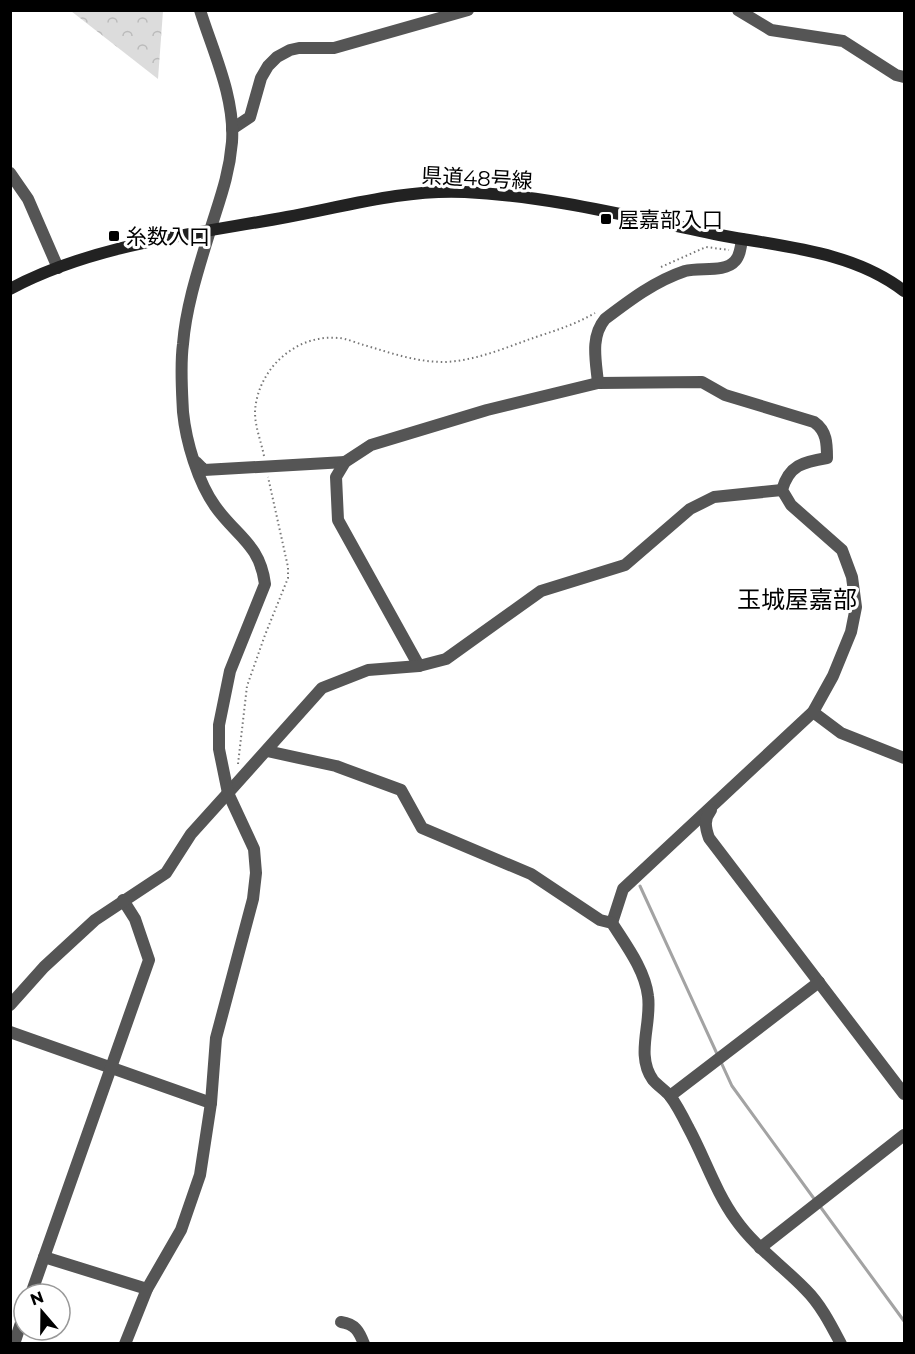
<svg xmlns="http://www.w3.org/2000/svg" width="915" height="1354" font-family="Montserrat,'Noto Sans JP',sans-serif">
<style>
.forest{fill:url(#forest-crowns)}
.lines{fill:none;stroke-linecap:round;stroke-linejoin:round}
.stream{stroke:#a3a3a3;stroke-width:3}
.path{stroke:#777;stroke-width:2;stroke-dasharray:1.5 3;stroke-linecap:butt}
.minor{stroke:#555;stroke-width:12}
.tertiary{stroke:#555;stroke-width:12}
.secondary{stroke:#222;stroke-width:12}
.poi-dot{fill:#000;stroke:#fff;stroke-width:2}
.labels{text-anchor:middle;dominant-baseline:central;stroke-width:6;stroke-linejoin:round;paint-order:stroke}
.street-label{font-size:21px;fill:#000;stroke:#fff}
.poi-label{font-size:21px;fill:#000;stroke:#fff;text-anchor:start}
.quarter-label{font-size:24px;fill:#000;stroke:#fff}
</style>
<defs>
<pattern id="forest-crowns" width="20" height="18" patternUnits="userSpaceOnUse" patternTransform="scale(1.5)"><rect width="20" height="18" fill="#dcdcdc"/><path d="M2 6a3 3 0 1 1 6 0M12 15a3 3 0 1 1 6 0" fill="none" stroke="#bbb"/></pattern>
</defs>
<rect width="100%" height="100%" fill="#fff"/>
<!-- forest -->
<polygon class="forest" points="71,11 163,11 158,79"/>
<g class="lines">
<!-- stream -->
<g class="stream">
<polyline points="640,886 718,1056"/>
<polyline points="721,1062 732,1086 815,1200"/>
<polyline points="819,1205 904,1321"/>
</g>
<!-- path -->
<g class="path">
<polyline points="661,267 706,247 729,250"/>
<path d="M264 456C261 441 255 427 255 412 257 370 295 334 338 338 346 338 356 343 364 345 391 353 416 362 444 362 476 361 507 347 536 337 557 330 576 324 595 313"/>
<polyline points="238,764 247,686 265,635 288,578 288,567 268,477"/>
</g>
<!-- minor -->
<g class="minor">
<polyline points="738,10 771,30 843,41 896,75 904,77"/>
<polyline points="232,129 250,117 261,78 268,66 277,57 290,50 299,48 334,48 468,10"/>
<path d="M598 383C596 361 590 337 605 319 630 300 655 281 685 271 700 267 725 273 735 261 740 256 741 246 742 239"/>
<polyline points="196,462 204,470 345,462"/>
<path d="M419 666 338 520 336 477 345 462 371 445 487 410 598 383 702 382 725 395 814 422C827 431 827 444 827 458 803 462 789 465 782 490L791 505 842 550 852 577 856 607 851 632 833 676 813 712 623 889 612 923"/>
<polyline points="813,712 841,733 904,758"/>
<path d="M267 751 336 766 401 790 422 828 531 874 600 920 612 923C626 945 645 970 648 996 652 1024 635 1055 653 1080 658 1086 665 1090 670 1096 677 1105 683 1117 688 1127 705 1158 715 1191 736 1220 755 1247 783 1266 806 1290 821 1305 831 1325 841 1344"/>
<polyline points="228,793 322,688 368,670 419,666 446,659 541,591 625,565 690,509 714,497 782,490"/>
<path d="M711 810C704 819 705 827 709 838L904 1094"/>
<polyline points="10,1032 211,1103"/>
<polyline points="670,1096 819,982"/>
<polyline points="760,1248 904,1135"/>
<polyline points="44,1257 147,1289"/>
<polyline points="31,1294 149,960 135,919 123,900"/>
<path d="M341 1322C355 1324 359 1331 364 1344"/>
<polyline points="14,1344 24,1314"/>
</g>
<!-- tertiary -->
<g class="tertiary">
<polyline points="10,173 28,199 58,268"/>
<polyline points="10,1005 44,967 95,920 166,873 191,834 228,793"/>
<path d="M125 1344 147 1289 181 1230 200 1175 211 1103 216 1038 253 899 256 873 254 849 228 793 219 749V725L230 671 265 584C260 544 236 536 215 506 198 482 186 442 183 412 182 391 180 366 183 344 186 307 198 270 209 234 219 201 229 177 232 142 235 97 213 52 200 10"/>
</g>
<!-- secondary -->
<path class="secondary" d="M10 289C94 244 195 234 287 217 346 206 405 189 465 192 553 196 639 219 725 236 786 247 854 252 904 291"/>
</g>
<!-- markers -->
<g class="poi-dot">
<rect x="600" y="213" width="12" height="12" rx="3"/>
<rect x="108" y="230" width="12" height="12" rx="3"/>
</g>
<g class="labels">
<!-- street labels -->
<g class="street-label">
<text transform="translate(477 178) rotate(3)">県道48号線</text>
</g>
<!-- poi labels -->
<g class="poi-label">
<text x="618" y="219">屋嘉部入口</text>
<text x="126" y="236">糸数入口</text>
</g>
<!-- quarter labels -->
<g class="quarter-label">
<text x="797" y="599">玉城屋嘉部</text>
</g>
</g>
<!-- border -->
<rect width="915" height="1354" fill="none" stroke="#000000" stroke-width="24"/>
<!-- north arrow -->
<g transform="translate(42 1312) rotate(340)"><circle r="28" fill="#ffffff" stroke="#999999" stroke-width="1.5"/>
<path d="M0-4.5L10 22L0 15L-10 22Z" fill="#000000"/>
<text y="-9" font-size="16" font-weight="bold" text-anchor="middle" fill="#000000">N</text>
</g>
</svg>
